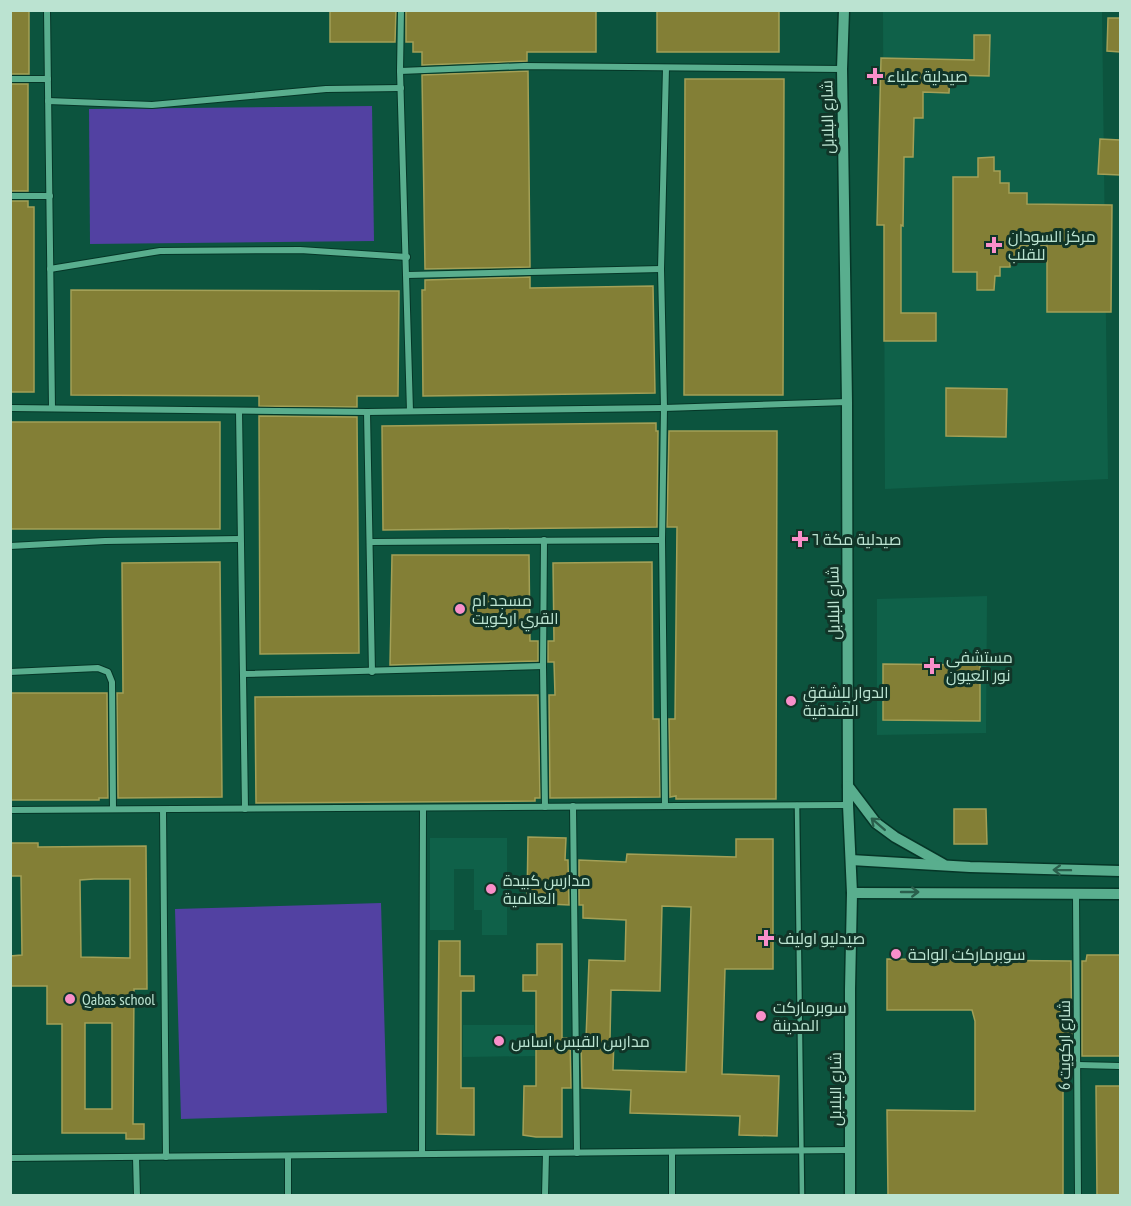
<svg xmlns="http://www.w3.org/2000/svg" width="1131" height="1206" font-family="'PT Sans Narrow',Cairo,sans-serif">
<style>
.built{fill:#0f6149}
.green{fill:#5241a2}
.building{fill:#837f36;stroke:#a3a057;stroke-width:1.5;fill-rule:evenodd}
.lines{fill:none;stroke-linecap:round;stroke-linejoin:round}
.service-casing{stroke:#053627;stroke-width:7}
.minor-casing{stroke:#053627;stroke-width:8}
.tertiary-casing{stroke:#053627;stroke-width:13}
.service{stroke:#59ae8e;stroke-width:4.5}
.minor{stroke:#59ae8e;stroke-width:6}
.tertiary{stroke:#59ae8e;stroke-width:10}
.oneway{stroke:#2a5f4c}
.poi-dot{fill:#f98fca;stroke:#113528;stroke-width:2}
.labels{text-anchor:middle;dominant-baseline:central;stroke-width:6;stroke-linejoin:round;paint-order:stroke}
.poi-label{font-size:16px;fill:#bbe3d1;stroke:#113528;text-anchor:start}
.street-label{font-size:16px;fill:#bbe3d1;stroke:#113528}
</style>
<rect width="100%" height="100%" fill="#0c543e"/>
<!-- built -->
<g class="built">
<polygon points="883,11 1102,11 1108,479 885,489"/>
<polygon points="987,596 986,733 877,735 877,599"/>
<polygon points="430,838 507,838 507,935 482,935 482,910 474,910 474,869 454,869 454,930 430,930"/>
<polygon points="463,1025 534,1025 535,1056 463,1057"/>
</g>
<!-- green -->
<g class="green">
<polygon points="372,106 374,241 90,244 89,109"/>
<polygon points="381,903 387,1113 181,1119 175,909"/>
</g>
<!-- building -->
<g class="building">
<rect x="10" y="10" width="19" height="64"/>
<polygon points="330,10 396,10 395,42 330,42"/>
<polygon points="406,10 596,10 596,52 527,52 527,61 422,65 422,52 413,52 413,42 406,42"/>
<rect x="657" y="10" width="122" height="42"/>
<polygon points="1108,18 1120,18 1120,52 1107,51"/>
<polygon points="974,35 990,35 989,76 950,75 949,93 923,92 923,118 914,118 913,157 904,157 903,226 901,225 901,313 936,313 936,341 884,341 884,225 877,225 881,58 974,60"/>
<polygon points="528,71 530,267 425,269 422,75"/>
<polygon points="685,79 784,79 783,395 684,395"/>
<rect x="10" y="84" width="18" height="107"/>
<polygon points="1100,139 1120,140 1120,175 1098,174"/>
<polygon points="994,157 994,171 1000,171 1000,183 1009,183 1009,193 1027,193 1027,204 1112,205 1111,312 1047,312 1047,246 1020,246 1020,257 1010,257 1010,267 1000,267 1000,276 995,276 994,290 977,290 977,272 953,272 953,177 978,177 978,158"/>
<polygon points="10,201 28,201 28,207 34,207 34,392 10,392"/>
<polygon points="530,277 530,288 653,286 655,393 423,396 422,290 425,290 425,280"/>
<polygon points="71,290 399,291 398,396 357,396 357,407 259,406 259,396 71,395"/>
<polygon points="946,388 1007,389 1006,437 946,436"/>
<polygon points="259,416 357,417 359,653 260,654"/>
<rect x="10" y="422" width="210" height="107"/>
<polygon points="656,423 656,431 658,431 657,527 383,530 382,426"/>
<polygon points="669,431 777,431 776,799 676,799 676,796 670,797 669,719 675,719 677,527 667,527"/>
<polygon points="392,555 529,555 530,641 538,641 538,661 390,665"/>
<polygon points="220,562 222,797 118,798 117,693 123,693 122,563"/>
<polygon points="652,562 653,719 659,719 660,797 550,798 549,695 555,695 554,662 548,662 548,641 554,641 553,563"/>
<polygon points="883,664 980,665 980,721 883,720"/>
<polygon points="10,693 107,693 108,798 99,798 99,800 10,800"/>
<polygon points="538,695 540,798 535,798 535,801 256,803 255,697"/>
<polygon points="954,809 986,809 987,844 954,844"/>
<polygon points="528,837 566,838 565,860 568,860 569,905 527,903"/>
<path d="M736 839H773V969H725L722 1074 779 1076 777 1136 739 1135 740 1116 630 1113 631 1090 582 1088 581 1038H586L589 960 625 961 626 920 583 918V905H579V860L626 862 627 854 736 857ZM662 906 691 907 686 1072 613 1070 614 1039H610L611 990 660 991Z"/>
<path d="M10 843H38V847L146 846 147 989H134L133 1124H144V1139H126V1133H62V1024H47V986H10V956L22 955 21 876H10ZM94 879H130V958L81 957 80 880ZM85 1023H112V1109H85Z"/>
<polygon points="439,941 460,941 460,976 474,976 474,991 461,991 461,1088 474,1088 474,1135 437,1134"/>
<polygon points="537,944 562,944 562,1038 570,1038 571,1088 562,1088 562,1137 536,1137 523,1135 524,1086 536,1086 536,991 523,991 523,975 537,975"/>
<polygon points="1087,955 1120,955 1120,1056 1082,1056 1082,961 1086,961"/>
<polygon points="887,959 1071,961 1072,1056 1063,1056 1063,1196 888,1196 887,1110 975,1111 975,1021 972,1010 887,1010"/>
<polygon points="1096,1086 1120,1086 1120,1196 1097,1196"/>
</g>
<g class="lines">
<defs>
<polyline id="service" points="797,805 802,1196"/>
<g id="minor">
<polyline points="47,10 52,408"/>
<polyline points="401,10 400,71 410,411"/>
<polyline points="400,71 524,66 842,69"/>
<polyline points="10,79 48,79"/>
<polyline points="48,101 152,105 326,89 401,88"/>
<polyline points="10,196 50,196"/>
<polyline points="50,269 160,251 300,250 407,257"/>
<polyline points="407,275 661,269"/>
<polyline points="10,408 367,412 664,408 847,402"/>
<polyline points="239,411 245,809"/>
<polyline points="367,412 372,672"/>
<polyline points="544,540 543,666 545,807"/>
<polyline points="370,542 662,540"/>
<polyline points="10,546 105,541 240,539"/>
<polyline points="10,672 98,668 108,672 112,682 113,809"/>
<polyline points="243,674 543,666"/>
<polyline points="573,806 577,1153"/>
<polyline points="665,806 662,540 664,408 661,269 666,68"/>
<polyline points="10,810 848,805"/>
<polyline points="163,810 166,1157"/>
<polyline points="1076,894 1078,1196"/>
<polyline points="1078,1065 1120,1066"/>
<polyline points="422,1154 423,808"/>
<polyline points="136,1157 137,1196"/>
<polyline points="10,1158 850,1150"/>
<polyline points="288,1196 288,1156"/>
<polyline points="545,1196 546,1153"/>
<polyline points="672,1196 672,1152"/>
</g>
<g id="tertiary">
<polyline points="844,10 842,69 847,402 848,805 852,893 850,989 850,1196"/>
<polyline points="848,786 876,823 895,837 943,864"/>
<polyline points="851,860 970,867 1120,871"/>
<polyline points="852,893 1120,894"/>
</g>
</defs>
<!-- service casing -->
<use href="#service" class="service-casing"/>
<!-- minor casing -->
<use href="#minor" class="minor-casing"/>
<!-- tertiary casing -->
<use href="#tertiary" class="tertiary-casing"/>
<!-- service -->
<use href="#service" class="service"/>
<!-- minor -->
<use href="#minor" class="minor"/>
<!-- tertiary -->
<use href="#tertiary" class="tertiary"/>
</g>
<!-- one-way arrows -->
<defs><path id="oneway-shaft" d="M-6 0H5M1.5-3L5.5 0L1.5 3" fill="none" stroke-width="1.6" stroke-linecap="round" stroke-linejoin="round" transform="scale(1.5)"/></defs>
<g class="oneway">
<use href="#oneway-shaft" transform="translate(878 824) rotate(-139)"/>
<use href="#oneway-shaft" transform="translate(1062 870) rotate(-179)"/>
<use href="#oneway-shaft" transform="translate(910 892)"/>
</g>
<!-- markers -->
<g class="poi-dot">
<path d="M872 67h6v6h6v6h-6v6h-6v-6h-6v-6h6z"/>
<path d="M991 236h6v6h6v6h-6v6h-6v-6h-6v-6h6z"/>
<path d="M797 530h6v6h6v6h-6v6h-6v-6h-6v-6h6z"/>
<circle cx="460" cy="609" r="6"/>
<path d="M929 657h6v6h6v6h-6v6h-6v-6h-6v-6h6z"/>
<circle cx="791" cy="701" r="6"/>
<circle cx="491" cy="889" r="6"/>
<path d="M763 929h6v6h6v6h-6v6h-6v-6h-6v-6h6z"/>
<circle cx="896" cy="954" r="6"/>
<circle cx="70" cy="999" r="6"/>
<circle cx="761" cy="1016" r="6"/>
<circle cx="499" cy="1041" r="6"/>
</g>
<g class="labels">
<!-- poi labels -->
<g class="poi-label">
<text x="887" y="76">صيدلية علياء</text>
<text x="1008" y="236">مركز السودان<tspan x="1008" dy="18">للقلب</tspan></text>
<text x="812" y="539">صيدلية مكة ٦</text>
<text x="472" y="600">مسجد ام<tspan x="472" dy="18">القري اركويت</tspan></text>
<text x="946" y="657">مستشفى<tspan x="946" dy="18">نور العيون</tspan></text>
<text x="803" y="692">الدوار للشقق<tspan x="803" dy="18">الفندقية</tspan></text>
<text x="503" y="880">مدارس كبيدة<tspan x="503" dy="18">العالمية</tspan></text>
<text x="778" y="938">صيدليو اوليف</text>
<text x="908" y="954">سوبرماركت الواحة</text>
<text x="82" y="999">Qabas school</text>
<text x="773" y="1007">سوبرماركت<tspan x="773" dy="18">المدينة</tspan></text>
<text x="511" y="1041">مدارس القبس اساس</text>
</g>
<!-- street labels -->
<g class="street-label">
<text transform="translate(827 117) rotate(-91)">شارع البلابل</text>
<text transform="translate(833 603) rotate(-91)">شارع البلابل</text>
<text transform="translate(1064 1045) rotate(-90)">شارع اركويت 6</text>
<text transform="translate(835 1089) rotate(-90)">شارع البلابل</text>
</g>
</g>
<!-- border -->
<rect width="1131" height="1206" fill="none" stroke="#bbe3d1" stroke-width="24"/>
</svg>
